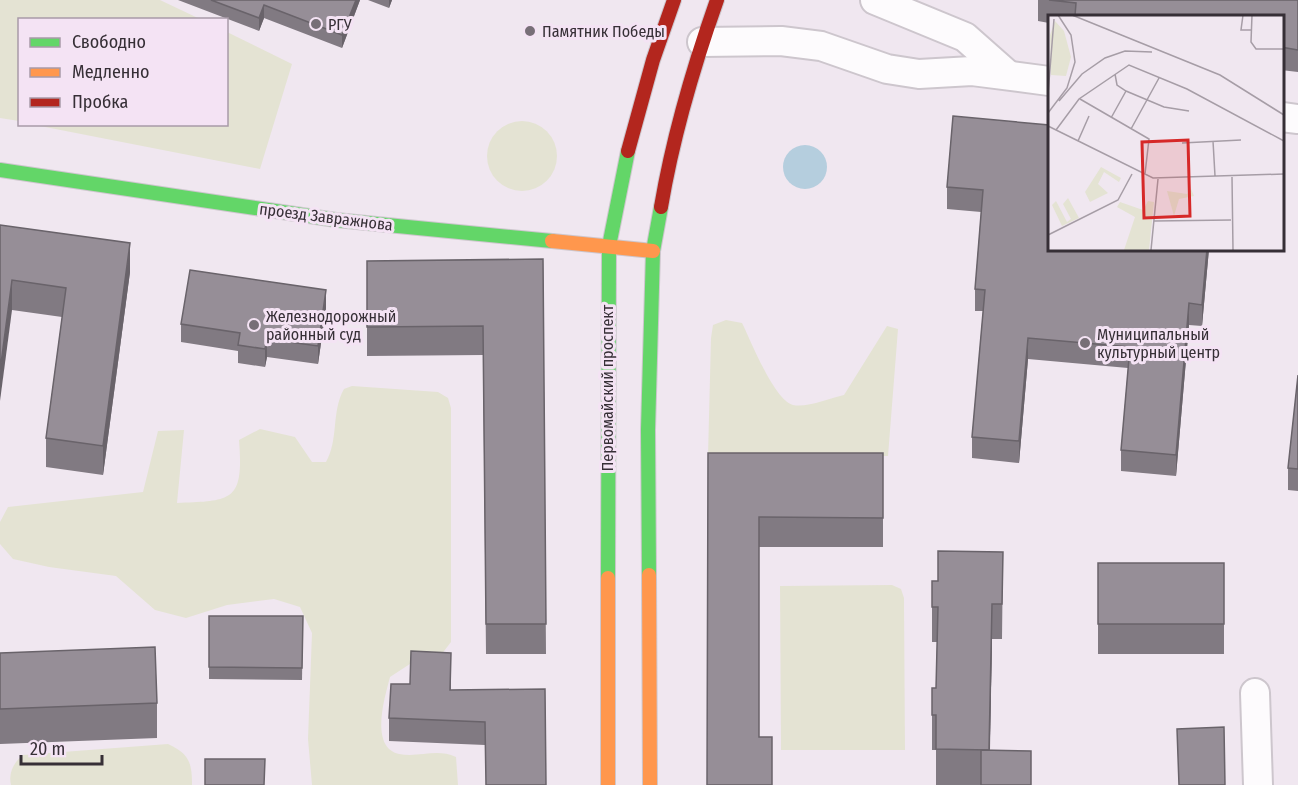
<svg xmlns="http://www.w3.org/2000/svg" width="1298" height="785" font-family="'Fira Sans Condensed',sans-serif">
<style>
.green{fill:#e4e3d3}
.water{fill:#b5cede}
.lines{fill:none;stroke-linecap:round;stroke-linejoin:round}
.street-casing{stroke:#cdc6cd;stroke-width:32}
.fast-casing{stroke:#cdc6cd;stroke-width:16}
.slow-casing{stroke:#cdc6cd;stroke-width:16}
.jam-casing{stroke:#cdc6cd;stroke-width:16}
.street{stroke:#fdfbfd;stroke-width:28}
.fast{stroke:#63d668;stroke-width:14}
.slow{stroke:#ff974d;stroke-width:14}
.jam{stroke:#b3261e;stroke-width:14}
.wall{fill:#817a82}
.shaded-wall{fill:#69636a}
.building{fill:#968e97;stroke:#69636a;stroke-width:1.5}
.poi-dot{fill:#776f77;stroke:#f4e3f4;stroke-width:2}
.labels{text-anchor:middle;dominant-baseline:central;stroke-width:6;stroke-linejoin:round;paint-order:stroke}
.poi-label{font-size:16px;fill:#362f36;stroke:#f4e3f4;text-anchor:start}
.street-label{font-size:16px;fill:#362f36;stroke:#f4e3f4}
.inset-road{fill:none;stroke:#a69da6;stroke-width:1.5}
.view{fill:#d62828;fill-opacity:0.15;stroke:#d62828;stroke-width:3}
.inset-edge{fill:none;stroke:#362f36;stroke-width:3}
</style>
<rect width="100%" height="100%" fill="#f0e7f0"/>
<!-- green -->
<g class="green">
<polygon points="0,0 160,0 200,19 20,20 19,121 0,118"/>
<polygon points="227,32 292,64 260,169 35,125 226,124"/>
<circle cx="522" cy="156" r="35"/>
<path d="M726 320 742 323C751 341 774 400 793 405 807 408 830 398 844 395L887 326 898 329 888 456H708L711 338 713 325Z"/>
<path d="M352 386 438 392 448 398 451 408V642L441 655 416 660 390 677C385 697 369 747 399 754 419 758 436 748 456 757L458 785H312L308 739 312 633 300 607 274 599 227 605 186 618 155 610 116 576 49 567 13 559 0 544V522L8 507 143 492 158 431 184 430 177 503C232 501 244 502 239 440L260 429 295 437 312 462H326C339 439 331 412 344 389Z"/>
<polygon points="892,585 901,589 904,598 905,750 781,750 780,586"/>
<path d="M168 744C189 754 192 762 192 785H11C8 773 14 762 23 755Z"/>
</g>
<!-- water -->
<circle class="water" cx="805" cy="167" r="22"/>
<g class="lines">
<defs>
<g id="street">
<polyline points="875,0 965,37 1008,75"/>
<polyline points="702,42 781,41 821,46 887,69 919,74 972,71 1049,81"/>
<polyline points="1282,117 1298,119"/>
<polyline points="1255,693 1258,785"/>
</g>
<g id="fast">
<polyline points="0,170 336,220 552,241"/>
<polyline points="649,575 648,430 653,251 661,207"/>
<polyline points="608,578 609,246 628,151"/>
</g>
<g id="slow">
<polyline points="552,241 653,251"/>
<polyline points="649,575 650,785"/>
<polyline points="608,785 608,578"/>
</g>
<g id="jam">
<polyline points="628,151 653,60 674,0"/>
<path d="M661 207C673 136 693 68 717 0"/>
</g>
</defs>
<!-- street casing -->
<use href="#street" class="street-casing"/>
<!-- fast casing -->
<use href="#fast" class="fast-casing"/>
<!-- slow casing -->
<use href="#slow" class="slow-casing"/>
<!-- jam casing -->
<use href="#jam" class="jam-casing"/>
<!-- street -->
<use href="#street" class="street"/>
<!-- fast -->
<use href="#fast" class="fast"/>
<!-- slow -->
<use href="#slow" class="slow"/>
<!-- jam -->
<use href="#jam" class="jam"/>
</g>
<!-- wall -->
<g class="wall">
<polygon points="178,0 360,0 342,48 264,18 259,31"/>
<polygon points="368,0 392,0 389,8"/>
<polygon points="1038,0 1298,0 1298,72 1281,70 1281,16 1049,16 1049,23 1038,21"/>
<polygon points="953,116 1209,249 1202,326 1189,325 1176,476 1121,471 1121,450 1128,368 1028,359 1019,463 972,458 972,437 983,311 975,311 975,289 981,212 947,209 947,187"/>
<polygon points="0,225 130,272 103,475 46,467 46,438 62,317 12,310"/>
<polygon points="543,259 546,654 486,654 483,355 367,356 367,261"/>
<polygon points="326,308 318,364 267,357 265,367 238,363 238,351 181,342 181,324"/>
<polygon points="1298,375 1298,491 1288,490 1288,468"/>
<polygon points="708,453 883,453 883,547 759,547"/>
<polygon points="1003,552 1002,639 992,639 990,750 1031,785 936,785 936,750 932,750 932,715 936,688 937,642 932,642 932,581 938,581"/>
<rect x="1098" y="563" width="126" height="91"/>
<polygon points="209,616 303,616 302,680 209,679"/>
<polygon points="0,653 157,703 157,738 0,744"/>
<polygon points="451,676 451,690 545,689 485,745 389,741 389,718 410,684"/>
</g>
<!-- shaded-wall -->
<g class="shaded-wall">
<polygon points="356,0 360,0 342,48 342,35"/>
<polygon points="389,0 392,0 389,8"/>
<polygon points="264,5 264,18 259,31 259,18"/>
<polygon points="130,243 130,272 103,475 103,446"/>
<polygon points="1207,249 1209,249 1202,326 1202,305"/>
<polygon points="12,280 12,310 0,401 0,371"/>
<polygon points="326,290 326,308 318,364 318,346"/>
<polygon points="1189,303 1189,325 1176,476 1176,455"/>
<polygon points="1028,338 1028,359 1019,463 1019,441"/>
<polygon points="267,339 267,357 265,367 265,349"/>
<polygon points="992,604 992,639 989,785 989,750"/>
</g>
<!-- building -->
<g class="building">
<polygon points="211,0 356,0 342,35 264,5 259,18"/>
<polygon points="1049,0 1298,0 1298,50 1281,47 1281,16 1075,16 1076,3"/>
<polygon points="953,116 1049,125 1049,249 1207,249 1202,305 1189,303 1176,455 1121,450 1130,347 1028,338 1019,441 972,437 985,290 975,289 983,190 947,187"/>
<polygon points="0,225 130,243 103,446 46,438 66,288 12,280 0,371"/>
<polygon points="543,259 546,624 486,624 483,326 367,327 367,261"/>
<polygon points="190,270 326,290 318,346 267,339 265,349 238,345 240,333 181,324"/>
<polygon points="1298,375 1298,469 1288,468"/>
<polygon points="708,453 883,453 883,518 759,517 759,737 772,737 772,785 707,785"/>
<polygon points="938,551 1003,552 1002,604 992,604 989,750 936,749 936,715 932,715 932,688 936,688 938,607 932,607 932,581 938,581"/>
<rect x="1098" y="563" width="126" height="61"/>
<polygon points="209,616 303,616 302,668 209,667"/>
<polygon points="155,647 157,703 0,709 0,653"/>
<polygon points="411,651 451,653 450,690 545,689 546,785 486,785 485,722 389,718 391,684 410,684"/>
<polygon points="1224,727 1225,785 1179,785 1177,729"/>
<polygon points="981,750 1031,751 1031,785 981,785"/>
<polygon points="205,759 265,759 264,785 205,785"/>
</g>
<!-- markers -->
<g class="poi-dot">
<circle cx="316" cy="24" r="6"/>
<circle cx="530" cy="31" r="6"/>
<circle cx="254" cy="325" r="6"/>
<circle cx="1085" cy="343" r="6"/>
</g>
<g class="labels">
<!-- poi labels -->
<g class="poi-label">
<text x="328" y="24">РГУ</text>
<text x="542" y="31">Памятник Победы</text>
<text x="266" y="316">Железнодорожный<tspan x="266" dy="18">районный суд</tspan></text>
<text x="1097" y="334">Муниципальный<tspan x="1097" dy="18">культурный центр</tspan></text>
</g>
<!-- street labels -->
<g class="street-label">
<text transform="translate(326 217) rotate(7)">проезд Завражнова</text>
<text transform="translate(607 388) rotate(-90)">Первомайский проспект</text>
</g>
</g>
<!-- overview -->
<g transform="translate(1048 15)">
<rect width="236" height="236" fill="#f0e7f0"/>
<path d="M7 6 16 16 23 42 18 61 3 60 2 20ZM53 152 73 163 71 167 56 157 50 169 60 178 42 187 37 177ZM143 174 146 181 131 184 126 201 119 176 139 179ZM20 183 31 203 14 211 4 190 8 186 19 207 23 204 15 189ZM100 186 106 187 101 235H76L87 202 69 192 72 187 95 195Z" fill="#e4e3d3"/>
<path class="inset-road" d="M24 0 172 60 236 100M195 0 193 15H203M204 0 203 27 208 34H236M67 59 69 70 78 76 116 92 141 96M0 79 6 4M32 84 101 124 97 159M11 86 34 59 57 43 77 36 104 37M0 98 19 73 27 47 23 20 10 0M63 103 78 76M0 111 105 163 236 159M83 114 111 63M8 115 31 84 81 50 139 74 236 126M30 126 41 101M165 126 167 161M134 128 193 125M184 162 185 235M106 206 183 205M0 220 70 185 84 159M103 235 110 164"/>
<path class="view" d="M140 125 142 201 96 203 94 127Z"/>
<rect width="236" height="236" class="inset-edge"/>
</g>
<!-- legend -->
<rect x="18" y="18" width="210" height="108" fill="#f4e3f4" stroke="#a89ba8" stroke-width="1.5"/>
<rect x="30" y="38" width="30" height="9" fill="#63d668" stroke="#a89ba8" stroke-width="1.5"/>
<text x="72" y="48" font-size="18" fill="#362f36">Свободно</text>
<rect x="30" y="68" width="30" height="9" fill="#ff974d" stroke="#a89ba8" stroke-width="1.5"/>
<text x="72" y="78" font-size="18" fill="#362f36">Медленно</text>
<rect x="30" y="98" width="30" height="9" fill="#b3261e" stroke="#a89ba8" stroke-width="1.5"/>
<text x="72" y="108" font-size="18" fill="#362f36">Пробка</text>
<!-- scale -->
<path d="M21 755v9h81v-9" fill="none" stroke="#362f36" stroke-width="3"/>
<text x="30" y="755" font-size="18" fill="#362f36" stroke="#f4e3f4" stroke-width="4.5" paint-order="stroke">20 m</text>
</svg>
